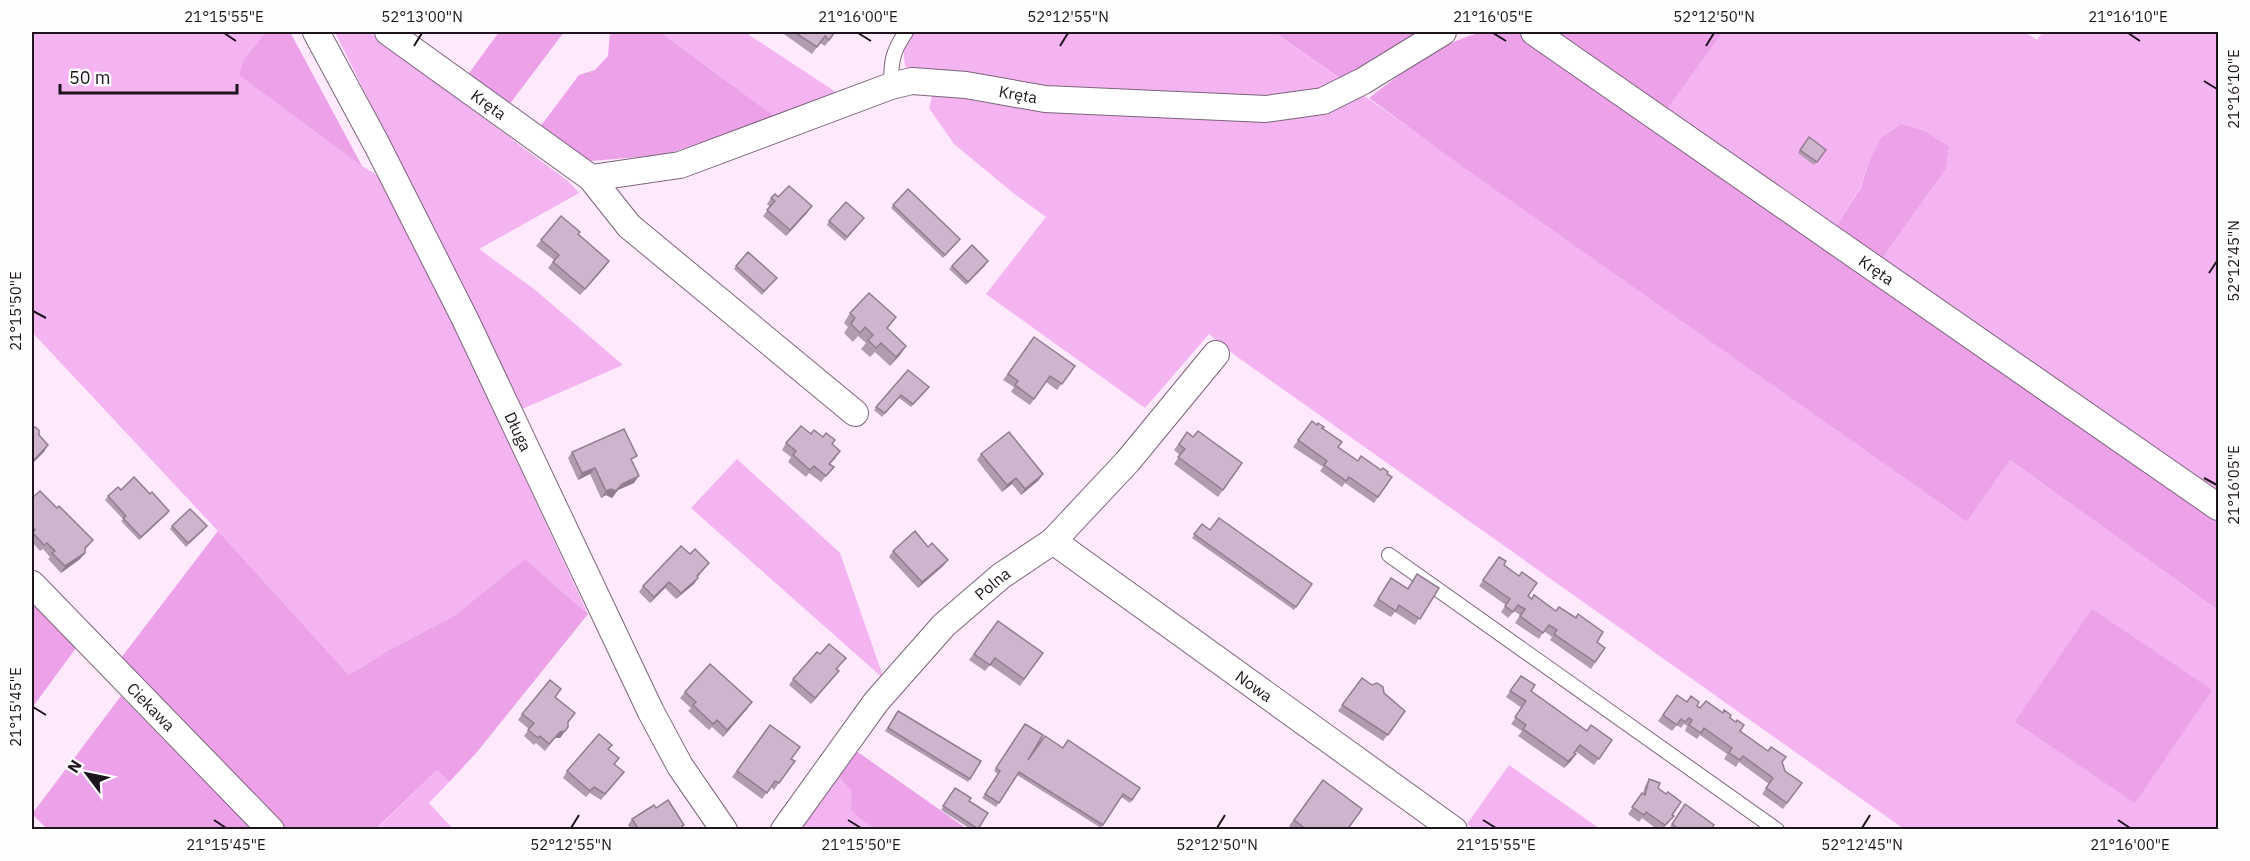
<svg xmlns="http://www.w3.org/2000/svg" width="2250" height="861" font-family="'IBM Plex Sans',sans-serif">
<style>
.green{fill:#f4b3f1}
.forest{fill:#eca1e9}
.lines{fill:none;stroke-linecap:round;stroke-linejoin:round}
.service-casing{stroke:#7c657b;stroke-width:16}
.minor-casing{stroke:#7c657b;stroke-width:28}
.service{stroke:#fff;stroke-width:14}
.minor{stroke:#fff;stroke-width:26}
.wall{fill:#b19bb0}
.shaded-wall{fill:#907e90}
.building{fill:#ceb4cd;stroke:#907e90;stroke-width:1.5}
.ticks{fill:none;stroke:#1e141d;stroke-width:2}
.labels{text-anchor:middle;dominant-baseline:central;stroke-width:4.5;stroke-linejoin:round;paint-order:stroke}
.street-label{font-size:16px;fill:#1e141d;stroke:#fefefe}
.neatline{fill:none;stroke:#1e141d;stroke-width:2}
.ticks-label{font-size:15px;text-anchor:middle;fill:#1e141d}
</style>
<rect width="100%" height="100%" fill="#ffe9fd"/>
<!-- green -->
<g class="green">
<polygon points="32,32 266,32 244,59 362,166 380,177 450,317 588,614 525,559 454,616 389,650 349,675 218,531 32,332"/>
<polygon points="335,32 369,32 569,182 579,193 479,249 534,289 623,365 522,409"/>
<polygon points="660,32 751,32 749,35 842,96 777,118"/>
<path d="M912 32H1274L1967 522 2010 460 2218 610V829H1904L1236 356 1209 334 1145 408 986 294 1046 217 1012 192 954 144 929 108 939 69 907 71C902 58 903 43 912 32Z"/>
<polygon points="1723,32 2025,32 2037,40 2043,32 2218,32 2218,493 1878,264 1946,169 1949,146 1923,130 1901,124 1881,138 1870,159 1861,186 1833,232 1663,115"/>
<polygon points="737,459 840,553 884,679 691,508"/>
<polygon points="1509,765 1600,829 1474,829 1467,824"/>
<polygon points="437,770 449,782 429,803 453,829 376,830"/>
<polygon points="835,772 853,791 860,819 876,829 794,830"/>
</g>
<!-- forest -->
<g class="forest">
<polygon points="266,32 290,32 362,166 239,75 244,59"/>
<polygon points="499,32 564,32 509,105 467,76"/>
<polygon points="610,32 660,32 777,118 664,155 590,161 540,127 579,75 595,70 608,56"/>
<polygon points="1274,32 1417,32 1410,41 1344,81"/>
<path d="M1484 32H1518L2218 523V610L2010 460 1967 522 1459 164 1369 98C1404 72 1441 41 1484 32Z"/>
<polygon points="1540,32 1723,32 1663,115"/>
<polygon points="1901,124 1923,130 1949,146 1946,169 1878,264 1833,232 1861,187 1870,159 1881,138"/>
<polygon points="218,531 349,675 389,650 454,616 525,559 588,614 477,752 449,782 437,770 376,829 287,829 121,658"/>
<polygon points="32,602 76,648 32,708"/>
<polygon points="2092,609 2212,690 2135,803 2015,722"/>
<polygon points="121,696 251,829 47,829 32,814"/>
<polygon points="852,748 967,829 876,829 860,819 851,809 852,791 835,772"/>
</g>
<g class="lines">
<defs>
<g id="service">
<path d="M891 86C891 62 892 52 906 32"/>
<polyline points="1389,555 1777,830"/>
</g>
<g id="minor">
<path id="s1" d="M316 32 377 145 465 319 651 712 680 766 724 830"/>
<path id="s2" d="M388 32 591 178 680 165 891 86 912 81 966 85 1045 99 1266 109 1323 101 1363 81 1443 32"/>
<path id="s3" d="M1534 32 2218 507"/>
<polyline points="591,178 629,226 855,413"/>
<path id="s4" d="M1053 541 1454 830"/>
<path id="s5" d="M32 584 271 830"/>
<path id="s6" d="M784 830 876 702 944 625 1001 576 1053 541 1128 461 1216 354"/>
</g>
</defs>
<!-- service casing -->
<use href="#service" class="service-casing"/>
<!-- minor casing -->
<use href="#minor" class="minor-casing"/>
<!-- service -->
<use href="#service" class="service"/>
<!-- minor -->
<use href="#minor" class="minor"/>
</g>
<!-- wall -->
<g class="wall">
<polygon points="781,32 835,32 825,46 820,43 812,54"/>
<polygon points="1809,137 1826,150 1814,165 1798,153"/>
<polygon points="778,197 807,213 786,236 763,216 770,207 767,204 771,198"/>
<polygon points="893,205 958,242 943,258 891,208"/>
<polygon points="864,218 845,241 827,225 829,221"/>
<polygon points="578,234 605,267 580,295 548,268 554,260 536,246 541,240"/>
<polygon points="986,265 966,285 949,269 952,266"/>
<polygon points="736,266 777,278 762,295 734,269"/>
<polygon points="850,313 888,329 906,346 900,355 890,366 875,352 870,357 861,349 866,343 858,336 853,342 844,333 848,327 844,323"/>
<polygon points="1034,337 1075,366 1057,390 1046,382 1030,405 1011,392 1014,387 1003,380"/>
<polygon points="908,370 929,387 911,407 899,398 882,417 874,410"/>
<polygon points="1312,421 1322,428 1338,447 1358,461 1387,474 1392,477 1374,503 1345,483 1342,487 1320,471 1323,467 1293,447"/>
<polygon points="1187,432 1193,437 1242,463 1218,497 1174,464 1180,455 1174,450"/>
<polygon points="811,434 835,440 832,445 836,458 830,464 834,467 821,482 809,473 806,477 788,462 791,457 782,450 786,443"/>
<polygon points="572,452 632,462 634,483 618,490 612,498 606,495 601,498 590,474 578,480 568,458"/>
<polygon points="981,454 1039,480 1021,495 1012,484 1002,492 977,460"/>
<polygon points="121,490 150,494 169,511 167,514 139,540 121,521 123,519 105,500 108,496"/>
<polygon points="32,498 57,508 93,540 85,550 85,553 80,559 61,573 48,559 50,557 43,549 40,551 32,542"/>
<polygon points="1202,524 1210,530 1312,584 1294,610 1192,538"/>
<polygon points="172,526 204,530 186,547 170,529"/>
<polygon points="928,547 948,560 943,566 918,588 889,557 893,551"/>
<polygon points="690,554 709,563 698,577 698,578 694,584 676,599 665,588 650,603 639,592 643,586"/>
<polygon points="1499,557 1504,565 1528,596 1605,648 1591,669 1550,640 1552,637 1544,631 1539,639 1515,623 1520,615 1514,611 1508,618 1501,612 1506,605 1479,586"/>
<polygon points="1386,585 1407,589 1439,588 1415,625 1395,612 1391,617 1373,606"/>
<polygon points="998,621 1043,653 1020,686 990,665 985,671 969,660"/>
<polygon points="820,654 846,658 837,669 834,677 811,704 789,685 793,679"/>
<polygon points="1521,676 1531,691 1587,731 1612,740 1594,765 1575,751 1574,753 1576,754 1571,761 1564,768 1518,736 1522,731 1511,724 1522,708 1506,697"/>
<polygon points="1362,678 1384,693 1405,711 1383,741 1338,711"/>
<polygon points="685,692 747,709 723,737 712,727 709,730 688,711 691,708 680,698"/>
<polygon points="1677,695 1687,702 1700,708 1730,718 1740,731 1782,762 1785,771 1802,783 1783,809 1762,794 1769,784 1739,762 1736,767 1724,759 1727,754 1700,735 1697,739 1685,731 1687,726 1684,724 1681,728 1677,725 1672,731 1658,721"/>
<polygon points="556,697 568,723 568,727 560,738 555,738 545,751 536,743 534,745 524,736 529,729 518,720 522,714"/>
<polygon points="898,711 981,761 968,782 885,731"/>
<polygon points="1025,724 1029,759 1062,748 1140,788 1130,803 1121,797 1101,828 1017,775 996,807 982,798 998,774 994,771"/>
<polygon points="770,725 791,759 795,761 774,790 771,787 762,799 732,777"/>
<polygon points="609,750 619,758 615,764 619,778 601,800 590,793 586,797 563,778 567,771"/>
<polygon points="1649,779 1658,788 1672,815 1669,822 1662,830 1658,830 1642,818 1639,822 1628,814 1643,793 1645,786"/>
<polygon points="1323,780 1347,830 1294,830 1289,826"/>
<polygon points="955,788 969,801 988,813 978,830 972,830 941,810"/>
<polygon points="1685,804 1710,830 1673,830 1670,827"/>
<polygon points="656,808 682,827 684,830 631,830 628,825 632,819"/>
</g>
<!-- shaded-wall -->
<g class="shaded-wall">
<polygon points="812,206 807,213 786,236 790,230"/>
<polygon points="609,261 605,267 580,295 585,289"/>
<polygon points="906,346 900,355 890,366 896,357"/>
<polygon points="48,445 44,452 32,464 32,462"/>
<polygon points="595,468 590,474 578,480 582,473"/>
<polygon points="1043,474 1039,480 1021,495 1025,489"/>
<polygon points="639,476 634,483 618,490 612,498 606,495 601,498 606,491"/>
<polygon points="1016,478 1012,484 1002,492 1007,485"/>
<polygon points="169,511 167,514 139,540 141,537"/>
<polygon points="85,553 80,559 61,573 65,566"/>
<polygon points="948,560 943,566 918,588 922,582"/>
<polygon points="698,578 694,584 676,599 681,593"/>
<polygon points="669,582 665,588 650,603 654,597"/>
<polygon points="839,671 834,677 811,704 815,698"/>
<polygon points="752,702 747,709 723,737 727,730"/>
<polygon points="568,727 560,738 555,738 545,751 560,732"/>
<polygon points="1576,754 1571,761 1564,768 1568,761"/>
</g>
<!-- building -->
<g class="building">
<polygon points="794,32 835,32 829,40 825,36 817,47"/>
<polygon points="1809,137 1826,150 1817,162 1800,150"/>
<polygon points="789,186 812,206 790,230 767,210 775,201 771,198 775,194 778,197"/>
<polygon points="908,189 960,239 945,255 893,205"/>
<polygon points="846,202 864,218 847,237 829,221"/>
<polygon points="561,216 580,232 578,234 609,261 585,289 553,262 559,255 541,240"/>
<polygon points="972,245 988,261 968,282 952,266"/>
<polygon points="748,252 777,278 764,291 736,266"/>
<polygon points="869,293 896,317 887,328 906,346 896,357 881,343 876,348 868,340 873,335 865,327 860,333 851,324 855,318 850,313"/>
<polygon points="1034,337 1075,366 1062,384 1050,376 1034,399 1015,385 1018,381 1008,374"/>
<polygon points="908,370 929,387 913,404 901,395 885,413 876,407"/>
<polygon points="1312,421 1317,425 1318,423 1324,427 1322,428 1342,442 1338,447 1358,461 1361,456 1381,470 1383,468 1388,472 1387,474 1392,477 1378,497 1349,477 1346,481 1324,465 1327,461 1298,440"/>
<polygon points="801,426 811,434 814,430 823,437 826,433 835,440 832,444 840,451 829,464 834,467 826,476 814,466 810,470 793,455 796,451 786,443"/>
<polygon points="32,427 35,427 39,430 39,435 48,445 32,462"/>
<polygon points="624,429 637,456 631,459 639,476 622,484 616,491 611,489 606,491 595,468 582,473 572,452"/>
<polygon points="1198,431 1242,463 1223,490 1178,457 1185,449 1179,444 1187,432 1193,437"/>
<polygon points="1009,432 1043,474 1025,489 1016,478 1007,485 981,454"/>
<polygon points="134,477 150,494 152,492 169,511 141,537 123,518 126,516 108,496 118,487 121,490"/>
<polygon points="40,491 57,508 59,506 93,540 85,548 85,553 65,566 52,553 55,551 47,543 44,545 32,532 35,530 32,526 32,498"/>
<polygon points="190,509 207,526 188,543 172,526"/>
<polygon points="1219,518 1312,584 1296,607 1194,534 1202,524 1210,530"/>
<polygon points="915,531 928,547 932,543 948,560 922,582 893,551"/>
<polygon points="681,546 690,554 695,549 709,563 697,576 698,578 681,593 669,582 654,597 643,586"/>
<polygon points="1499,557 1506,561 1504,565 1519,576 1522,572 1537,583 1528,596 1532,599 1534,595 1556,611 1559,607 1576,618 1578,614 1603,632 1597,642 1605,648 1595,662 1554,634 1557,630 1549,625 1543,633 1520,616 1525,609 1518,605 1513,612 1505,606 1510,599 1483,580"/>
<polygon points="1417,574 1439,588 1420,619 1399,605 1396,611 1378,599 1391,578 1408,589"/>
<polygon points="998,621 1043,653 1024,679 995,658 990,665 974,654"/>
<polygon points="829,644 846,658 836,669 839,671 815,698 793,679 817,652 820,654"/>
<polygon points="710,664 752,702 727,730 717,720 713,724 693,705 696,702 685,692"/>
<polygon points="1521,676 1535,685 1531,691 1587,731 1591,725 1612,740 1599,759 1580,745 1574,753 1576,754 1568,761 1523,729 1526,725 1515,717 1526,701 1510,691"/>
<polygon points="1362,678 1372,685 1377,683 1383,687 1384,693 1405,711 1388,735 1342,705"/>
<polygon points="550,680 561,689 555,697 575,713 568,722 568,727 565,731 560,732 549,744 540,736 538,738 528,730 534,723 522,714"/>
<polygon points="1677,695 1687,702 1691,696 1699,702 1697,706 1700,708 1706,701 1723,713 1724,710 1731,715 1730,718 1736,722 1737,720 1744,725 1740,731 1768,751 1771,747 1786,757 1782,762 1785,771 1802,783 1787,803 1766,788 1773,778 1743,756 1740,760 1729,753 1732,748 1704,728 1701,733 1689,725 1692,720 1689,718 1685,722 1681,719 1677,725 1663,715"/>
<polygon points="898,711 981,761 970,779 888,728"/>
<polygon points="1025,724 1043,735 1028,760 1045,736 1063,748 1068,740 1140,788 1132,800 1123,794 1103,825 1019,772 999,803 985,794 1000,771 996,768"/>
<polygon points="770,725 800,747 791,759 795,761 779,783 775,781 767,793 737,771"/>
<polygon points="599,734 612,745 608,749 619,758 614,764 624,772 605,794 594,787 590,791 567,771"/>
<polygon points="1649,779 1660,783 1658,788 1666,794 1668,792 1681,802 1672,815 1674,816 1665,825 1646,812 1644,815 1632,807 1642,793 1645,795"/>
<polygon points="1323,780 1362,809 1347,830 1307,830 1294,820"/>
<polygon points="955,788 971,798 969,801 988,813 978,829 943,806"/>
<polygon points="668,800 684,825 682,826 684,830 639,830 632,819 654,805 656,808"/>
<polygon points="1685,804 1714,825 1710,830 1680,830 1672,824"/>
</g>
<!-- ticks -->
<path class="ticks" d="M224 33 236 41M858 33 871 41M1493 33 1506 41M2128 33 2140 41M414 46 422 33M1060 46 1068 33M1706 46 1714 33M2204 81 2217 89M2209 273 2217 261M33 311 46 318M2204 478 2217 485M33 707 46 715M214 820 226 828M848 820 861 828M1483 820 1496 828M2118 820 2130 828M571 828 579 815M1217 828 1225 815M1862 828 1870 815"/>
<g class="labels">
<!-- street labels -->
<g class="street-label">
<text stroke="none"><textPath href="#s2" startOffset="694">Kręta</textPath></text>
<text stroke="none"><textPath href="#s2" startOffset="124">Kręta</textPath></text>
<text stroke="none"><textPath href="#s3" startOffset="417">Kręta</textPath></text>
<text stroke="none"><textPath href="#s1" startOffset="448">Długa</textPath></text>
<text stroke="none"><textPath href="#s6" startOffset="324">Polna</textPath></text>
<text stroke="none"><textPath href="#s4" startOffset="248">Nowa</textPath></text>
<text stroke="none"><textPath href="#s5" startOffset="171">Ciekawa</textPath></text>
</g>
</g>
<!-- border -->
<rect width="2250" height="861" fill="none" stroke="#fefefe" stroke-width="66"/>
<!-- north arrow -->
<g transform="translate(87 774) rotate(302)" stroke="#fefefe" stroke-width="4.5" paint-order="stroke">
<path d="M0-4.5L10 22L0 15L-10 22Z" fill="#1e141d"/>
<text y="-9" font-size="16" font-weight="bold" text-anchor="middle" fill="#1e141d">N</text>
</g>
<!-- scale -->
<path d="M60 84v9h177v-9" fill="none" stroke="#1e141d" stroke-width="3"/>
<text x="69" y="84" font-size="18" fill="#1e141d" stroke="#fefefe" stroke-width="4.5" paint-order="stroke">50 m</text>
<rect x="33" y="33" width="2184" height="795" class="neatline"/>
<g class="ticks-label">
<text x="224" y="22">21°15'55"E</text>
<text x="422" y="22">52°13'00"N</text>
<text x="858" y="22">21°16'00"E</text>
<text x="1068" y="22">52°12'55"N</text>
<text x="1493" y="22">21°16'05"E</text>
<text x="1714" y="22">52°12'50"N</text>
<text x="2128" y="22">21°16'10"E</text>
<text transform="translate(2234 89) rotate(-90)" y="5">21°16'10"E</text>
<text transform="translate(2234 261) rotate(-90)" y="5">52°12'45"N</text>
<text transform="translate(16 311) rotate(-90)" y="5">21°15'50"E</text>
<text transform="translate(2234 485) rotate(-90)" y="5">21°16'05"E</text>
<text transform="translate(16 707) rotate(-90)" y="5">21°15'45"E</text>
<text x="226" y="850">21°15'45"E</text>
<text x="571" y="850">52°12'55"N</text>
<text x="861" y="850">21°15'50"E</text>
<text x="1217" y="850">52°12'50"N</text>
<text x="1496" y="850">21°15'55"E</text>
<text x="1862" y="850">52°12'45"N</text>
<text x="2130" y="850">21°16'00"E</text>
</g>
</svg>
